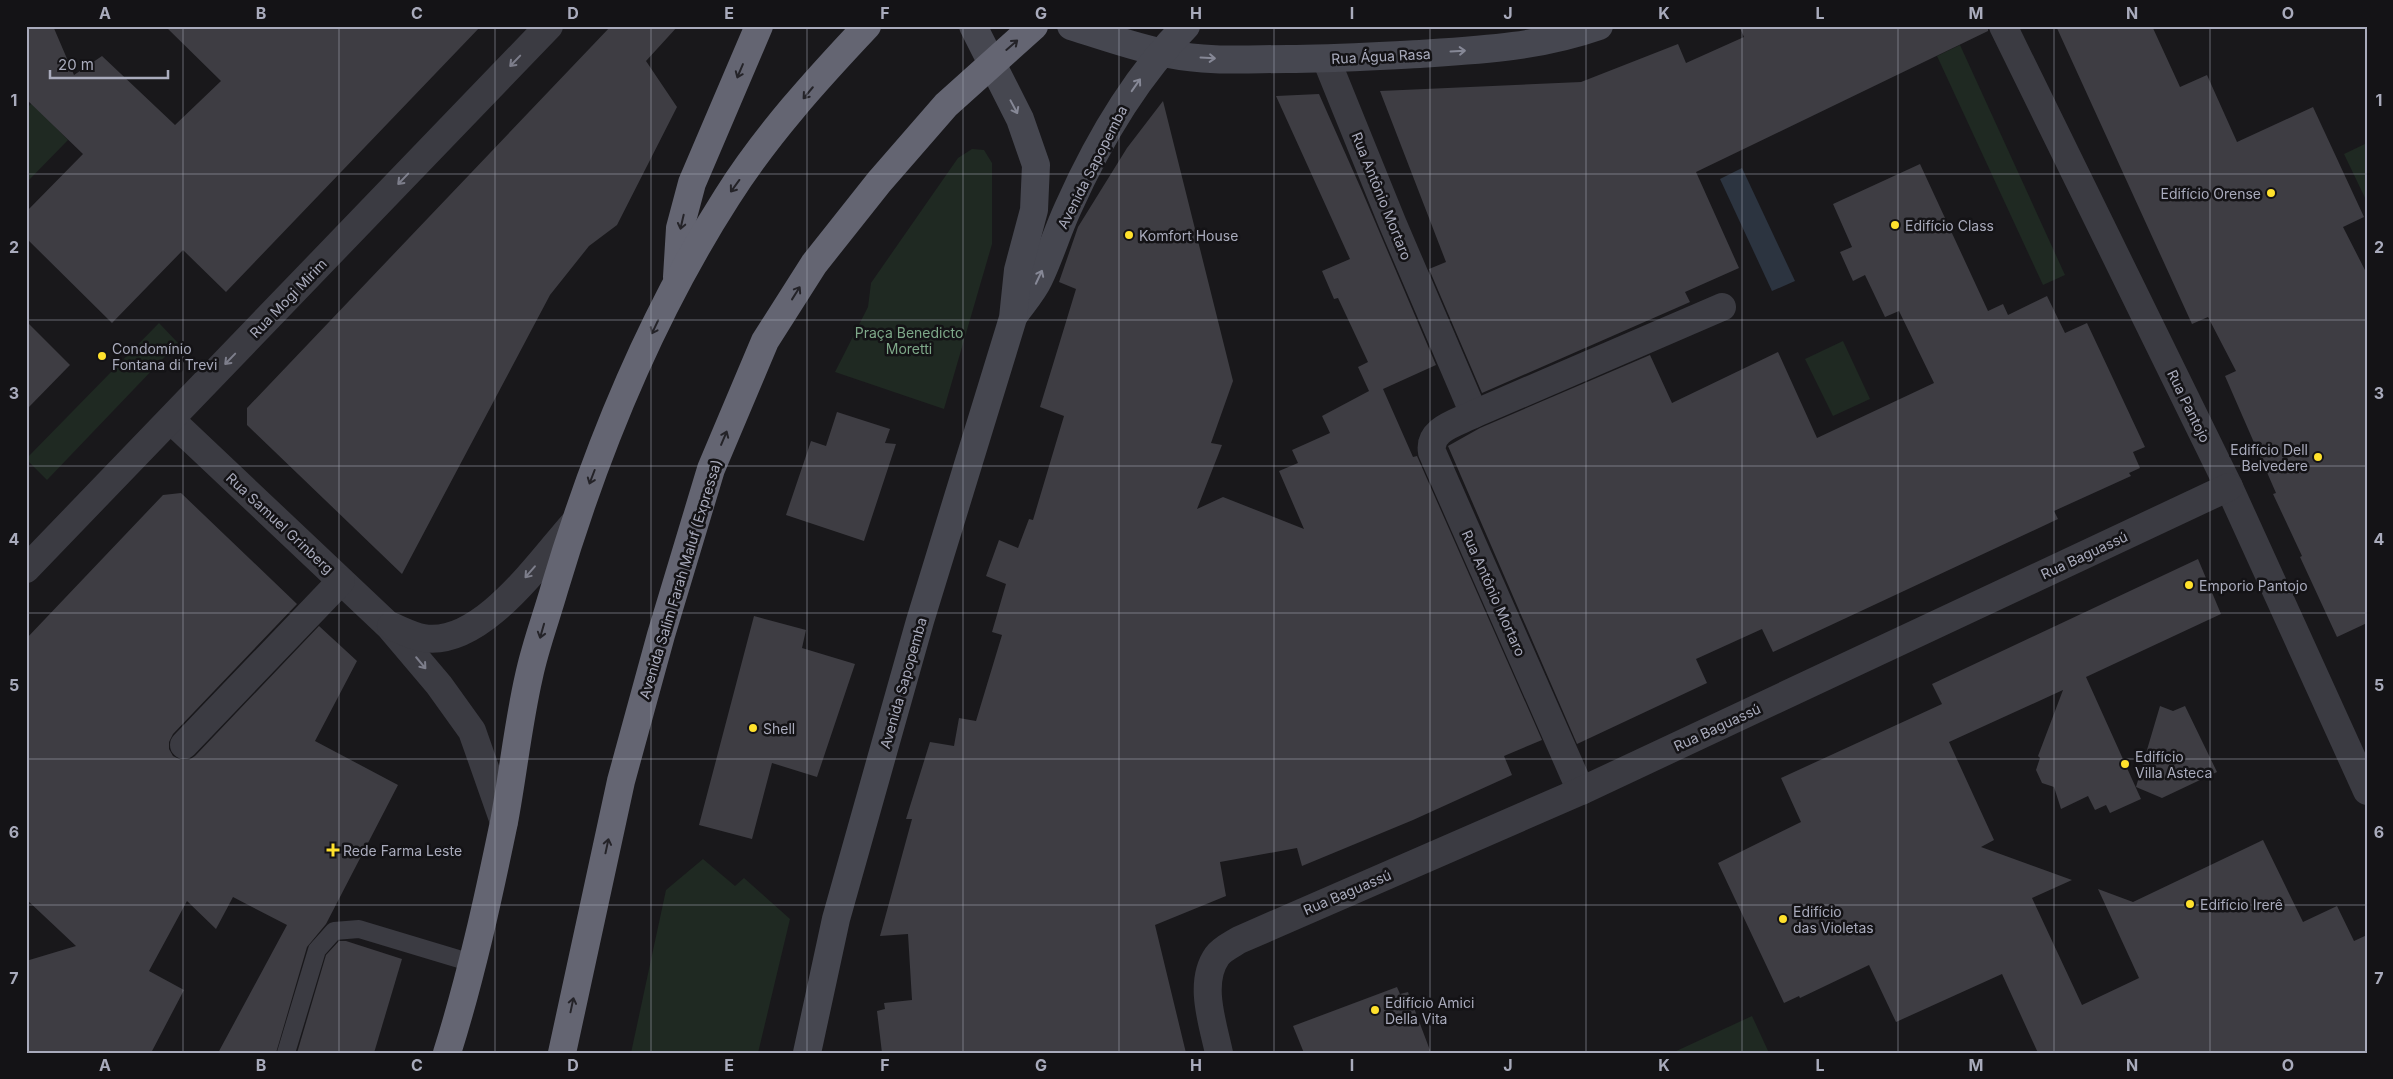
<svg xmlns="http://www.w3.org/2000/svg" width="2393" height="1079" font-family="Inter,sans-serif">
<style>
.green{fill:#1f2922}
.water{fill:#2c3440}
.building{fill:#3e3d43}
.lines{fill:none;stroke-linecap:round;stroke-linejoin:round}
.lane{stroke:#3b3b42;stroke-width:18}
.street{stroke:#3b3b42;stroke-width:28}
.secondary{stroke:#464750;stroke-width:28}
.highway{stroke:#646572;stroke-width:28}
.oneway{stroke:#242328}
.oneway2{stroke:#868896}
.oneway3{stroke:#7d7e8b}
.grid{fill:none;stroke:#a9abbc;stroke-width:1;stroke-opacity:0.55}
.poi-dot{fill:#ffe12c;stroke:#141316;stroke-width:2}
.labels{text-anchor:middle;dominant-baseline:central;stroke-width:5;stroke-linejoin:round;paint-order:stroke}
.street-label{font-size:14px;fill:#a9abbc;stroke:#141316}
.poi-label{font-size:14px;fill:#a9abbc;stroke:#141316;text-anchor:start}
.park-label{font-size:14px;fill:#7ea889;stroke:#141316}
.neatline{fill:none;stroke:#a9abbc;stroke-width:2}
.grid-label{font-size:16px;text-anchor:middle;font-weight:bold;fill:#a9abbc}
</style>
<rect width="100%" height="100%" fill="#19181b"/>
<!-- green -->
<g class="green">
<polygon points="1960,45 2065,275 2043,285 1937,56"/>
<polygon points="32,103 68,140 26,183 26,109"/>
<polygon points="2367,143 2367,202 2344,154"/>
<polygon points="972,149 984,150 992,163 992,244 944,409 835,372 868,307 871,283 958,158"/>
<polygon points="159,323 178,343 47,480 26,459"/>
<polygon points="1843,341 1870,399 1833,416 1805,359"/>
<polygon points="703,859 735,886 744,878 790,919 758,1053 631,1053 666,890"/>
<polygon points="1752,1016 1769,1053 1672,1053"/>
</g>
<!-- water -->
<polygon class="water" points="1742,168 1795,281 1772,291 1720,179"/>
<!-- building -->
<g class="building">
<polygon points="26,26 53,26 74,75 102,56 175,125 221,81 165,26 481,26 226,292 183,250 112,323 26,238 26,212 83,154 26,99"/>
<polygon points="611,26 678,26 646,61 677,107 617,225 589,246 550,295 402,574 247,425 247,408"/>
<polygon points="1739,26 1988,26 1988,31 1696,172 1739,268 1685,292 1690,302 1482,393 1429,269 1446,262 1380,91 1581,82 1678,44 1686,63 1744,37"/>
<polygon points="2056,26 2152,26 2180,87 2207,75 2237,142 2313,107 2364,217 2343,227 2367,274 2367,623 2337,637 2300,557 2302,556 2273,494 2276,493 2225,376 2236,371 2208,317 2192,324"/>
<polygon points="1319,94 1362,191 1436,365 1383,389 1413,457 1417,456 1542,740 1504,756 1512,775 1413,820 1302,866 1297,848 1220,862 1226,896 1155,925 1186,1053 882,1053 877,1011 885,1009 884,1003 912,1000 908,934 880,936 912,819 906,819 930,742 954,746 959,718 976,721 1002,635 992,632 1006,584 986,576 999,540 1018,548 1029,519 1033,520 1064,416 1040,407 1076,289 1059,282 1078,227 1127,148 1163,101 1233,381 1211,443 1222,445 1197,509 1223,497 1304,529 1279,471 1298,463 1292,450 1330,433 1322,416 1369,391 1358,367 1368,362 1338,298 1334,299 1322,271 1350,259 1276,96"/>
<polygon points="1920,164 1988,311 2003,304 2008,315 2047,296 2065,333 2087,323 2145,447 2133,452 2140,468 2129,473 2131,476 2054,511 2058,519 1773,652 1762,629 1696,659 1707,683 1577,744 1448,446 1480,428 1650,355 1672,403 1778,352 1817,438 1934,383 1899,311 1885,317 1865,275 1853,281 1840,252 1852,247 1833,204"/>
<polygon points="26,321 70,365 26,410"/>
<polygon points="837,412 890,429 885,443 896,444 864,541 786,515 811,441 826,446"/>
<polygon points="181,493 297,604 173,734 169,742 169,749 173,756 181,760 189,760 195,756 319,626 357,661 315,741 398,785 326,924 307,947 276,1053 218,1053 287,925 233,897 216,929 187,901 149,971 184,990 151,1053 26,1053 26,961 76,946 26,899 26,639 163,495"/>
<polygon points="2198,559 2221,614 2086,677 2141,799 2110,813 2106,805 2095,810 2088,796 2061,809 2054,787 2042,783 2036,770 2040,758 2038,756 2063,690 1949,742 1994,840 1981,847 2072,880 2032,898 2082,1005 2139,978 2098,889 2133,902 2263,840 2303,922 2337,906 2354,941 2367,935 2367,1053 2038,1053 2002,974 1896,1022 1869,965 1800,998 1799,996 1784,1003 1718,863 1801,822 1781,778 1942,704 1932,684"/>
<polygon points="754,616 806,630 802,648 855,664 817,777 772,763 752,839 699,825"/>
<polygon points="2160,706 2173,711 2185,706 2217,772 2162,798 2136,787"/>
<polygon points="339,941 346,941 402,959 374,1053 297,1053 326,955"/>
<polygon points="1397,987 1400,994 1408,992 1431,1053 1304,1053 1293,1026"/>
</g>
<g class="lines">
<!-- lane -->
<polyline class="lane" points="286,1053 317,950 334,931 359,929 472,963"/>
<!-- street -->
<g class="street">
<polyline points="2003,26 2229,487 2367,791"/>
<polyline points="1326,59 1392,222 1474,414"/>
<polyline points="171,420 389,626 439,685 472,731 504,822"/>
<polyline points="26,569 549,26"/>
<path d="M391 626C401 630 412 636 423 638 481 648 540 561 574 523"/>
<polyline points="184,745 341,581"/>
<path d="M1581 791 1432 452C1428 429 1457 423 1474 414L1722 307"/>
<path d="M1219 1053C1213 1024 1198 983 1217 956 1222 949 1231 945 1239 940L1581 791 2229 487"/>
</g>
<!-- secondary -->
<g class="secondary">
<path d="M1071 26C1104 36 1136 48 1169 54 1208 62 1248 59 1287 59 1331 59 1375 56 1420 54 1482 50 1539 47 1599 26"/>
<path d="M1015 314C1023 303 1033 292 1039 279 1050 256 1057 232 1068 208 1097 143 1135 77 1186 26"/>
<polyline points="807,1053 836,919 920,621 1013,318 1018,270 1034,210 1036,165 1020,119 973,26"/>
</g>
<!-- highway -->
<g class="highway">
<polyline points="677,277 680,228 692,183 759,26"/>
<path d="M447 1053C471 977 488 899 504 822 513 774 518 724 529 676 535 647 546 618 554 590 595 452 650 317 727 197 766 135 817 79 867 26"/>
<polyline points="562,1053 621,781 661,635 711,469 765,341 814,264 879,182 946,105 1034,26"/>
</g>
</g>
<!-- one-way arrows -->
<defs><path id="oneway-shaft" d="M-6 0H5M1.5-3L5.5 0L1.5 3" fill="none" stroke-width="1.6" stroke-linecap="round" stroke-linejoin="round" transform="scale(1.25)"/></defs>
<g class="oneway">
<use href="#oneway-shaft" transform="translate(1012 45) rotate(-41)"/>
<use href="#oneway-shaft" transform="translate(740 71) rotate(113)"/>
<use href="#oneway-shaft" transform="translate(808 93) rotate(130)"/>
<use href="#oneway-shaft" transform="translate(735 186) rotate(126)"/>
<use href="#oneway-shaft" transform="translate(682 222) rotate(103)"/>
<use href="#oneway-shaft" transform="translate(796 293) rotate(-58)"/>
<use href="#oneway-shaft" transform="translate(655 327) rotate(115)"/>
<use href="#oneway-shaft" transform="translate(724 438) rotate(-67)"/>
<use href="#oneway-shaft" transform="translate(592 477) rotate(111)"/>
<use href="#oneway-shaft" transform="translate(542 631) rotate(106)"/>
<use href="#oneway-shaft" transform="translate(607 846) rotate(-78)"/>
<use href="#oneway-shaft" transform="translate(572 1005) rotate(-78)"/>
</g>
<g class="oneway2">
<use href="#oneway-shaft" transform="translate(1458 51) rotate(-3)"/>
<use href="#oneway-shaft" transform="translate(1208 58) rotate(3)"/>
<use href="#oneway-shaft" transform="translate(1136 85) rotate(-55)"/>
<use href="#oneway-shaft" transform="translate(1014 107) rotate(62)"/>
<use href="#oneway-shaft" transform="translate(1039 277) rotate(-65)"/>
</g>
<g class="oneway3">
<use href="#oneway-shaft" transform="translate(515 61) rotate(134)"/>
<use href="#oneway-shaft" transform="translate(403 179) rotate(134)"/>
<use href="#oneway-shaft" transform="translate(230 359) rotate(134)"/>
<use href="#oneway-shaft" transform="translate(530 572) rotate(131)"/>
<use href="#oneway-shaft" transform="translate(421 663) rotate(50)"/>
</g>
<!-- grid -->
<path class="grid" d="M183 26V1053M339 26V1053M495 26V1053M651 26V1053M807 26V1053M963 26V1053M1119 26V1053M1274 26V1053M1430 26V1053M1586 26V1053M1742 26V1053M1898 26V1053M2054 26V1053M2210 26V1053M26 174H2367M26 320H2367M26 466H2367M26 613H2367M26 759H2367M26 905H2367"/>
<!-- markers -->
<g class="poi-dot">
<circle cx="2271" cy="193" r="5"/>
<circle cx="1895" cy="225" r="5"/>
<circle cx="1129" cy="235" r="5"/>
<circle cx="102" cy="356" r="5"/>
<circle cx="2318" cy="457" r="5"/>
<circle cx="2189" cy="585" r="5"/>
<circle cx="753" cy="728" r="5"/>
<circle cx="2125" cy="764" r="5"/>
<path d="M330.5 842.5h5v5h5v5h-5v5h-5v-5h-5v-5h5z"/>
<circle cx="2190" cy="904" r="5"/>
<circle cx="1783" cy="919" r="5"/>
<circle cx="1375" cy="1010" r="5"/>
</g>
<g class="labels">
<!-- street labels -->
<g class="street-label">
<text transform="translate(1381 56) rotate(-3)">Rua Água Rasa</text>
<text transform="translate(1092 167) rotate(-63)">Avenida Sapopemba</text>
<text transform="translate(1382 196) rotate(68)">Rua Antônio Mortaro</text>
<text transform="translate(288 298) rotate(-46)">Rua Mogi Mirim</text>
<text transform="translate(2189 406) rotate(64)">Rua Pantojo</text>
<text transform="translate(280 523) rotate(43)">Rua Samuel Grinberg</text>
<text transform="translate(2084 555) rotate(-25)">Rua Baguassú</text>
<text transform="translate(680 579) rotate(-73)">Avenida Salim Farah Maluf (Expressa)</text>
<text transform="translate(1494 593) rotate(66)">Rua Antônio Mortaro</text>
<text transform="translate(903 683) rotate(-74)">Avenida Sapopemba</text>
<text transform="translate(1717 727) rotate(-25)">Rua Baguassú</text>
<text transform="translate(1347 892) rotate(-23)">Rua Baguassú</text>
</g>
<!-- poi labels -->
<g class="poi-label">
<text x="2261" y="193" text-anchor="end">Edifício Orense</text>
<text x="1905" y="225">Edifício Class</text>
<text x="1139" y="235">Komfort House</text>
<text x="112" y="348">Condomínio<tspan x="112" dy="16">Fontana di Trevi</tspan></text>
<text x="2308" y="449" text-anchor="end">Edifício Dell<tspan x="2308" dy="16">Belvedere</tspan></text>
<text x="2199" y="585">Emporio Pantojo</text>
<text x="763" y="728">Shell</text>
<text x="2135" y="756">Edifício<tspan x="2135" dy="16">Villa Asteca</tspan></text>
<text x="343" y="850">Rede Farma Leste</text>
<text x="2200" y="904">Edifício Irerê</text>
<text x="1793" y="911">Edifício<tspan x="1793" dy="16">das Violetas</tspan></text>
<text x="1385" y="1002">Edifício Amici<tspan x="1385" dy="16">Della Vita</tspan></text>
</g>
<!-- park labels -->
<g class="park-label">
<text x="909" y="332">Praça Benedicto<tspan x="909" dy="16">Moretti</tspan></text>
</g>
</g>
<!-- border -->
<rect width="2393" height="1079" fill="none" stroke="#141316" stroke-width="55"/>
<!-- scale -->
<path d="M50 70v8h118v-8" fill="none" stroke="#a9abbc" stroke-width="2.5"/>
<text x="58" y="70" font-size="15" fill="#a9abbc" stroke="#141316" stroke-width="4" paint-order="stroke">20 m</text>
<rect x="28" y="28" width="2338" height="1024" class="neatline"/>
<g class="grid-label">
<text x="105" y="19">A</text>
<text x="261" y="19">B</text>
<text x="417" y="19">C</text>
<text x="573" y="19">D</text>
<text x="729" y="19">E</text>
<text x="885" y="19">F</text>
<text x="1041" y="19">G</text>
<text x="1196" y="19">H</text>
<text x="1352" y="19">I</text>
<text x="1508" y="19">J</text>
<text x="1664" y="19">K</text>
<text x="1820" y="19">L</text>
<text x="1976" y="19">M</text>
<text x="2132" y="19">N</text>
<text x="2288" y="19">O</text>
<text x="14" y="106">1</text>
<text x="2379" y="106">1</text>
<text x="14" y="253">2</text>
<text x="2379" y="253">2</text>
<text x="14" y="399">3</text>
<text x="2379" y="399">3</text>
<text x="14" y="545">4</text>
<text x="2379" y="545">4</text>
<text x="14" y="691">5</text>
<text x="2379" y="691">5</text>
<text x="14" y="838">6</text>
<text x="2379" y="838">6</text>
<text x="14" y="984">7</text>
<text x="2379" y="984">7</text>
<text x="105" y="1071">A</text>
<text x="261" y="1071">B</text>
<text x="417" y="1071">C</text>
<text x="573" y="1071">D</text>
<text x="729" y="1071">E</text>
<text x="885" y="1071">F</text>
<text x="1041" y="1071">G</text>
<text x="1196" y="1071">H</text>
<text x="1352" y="1071">I</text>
<text x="1508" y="1071">J</text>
<text x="1664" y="1071">K</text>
<text x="1820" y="1071">L</text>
<text x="1976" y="1071">M</text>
<text x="2132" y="1071">N</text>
<text x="2288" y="1071">O</text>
</g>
</svg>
